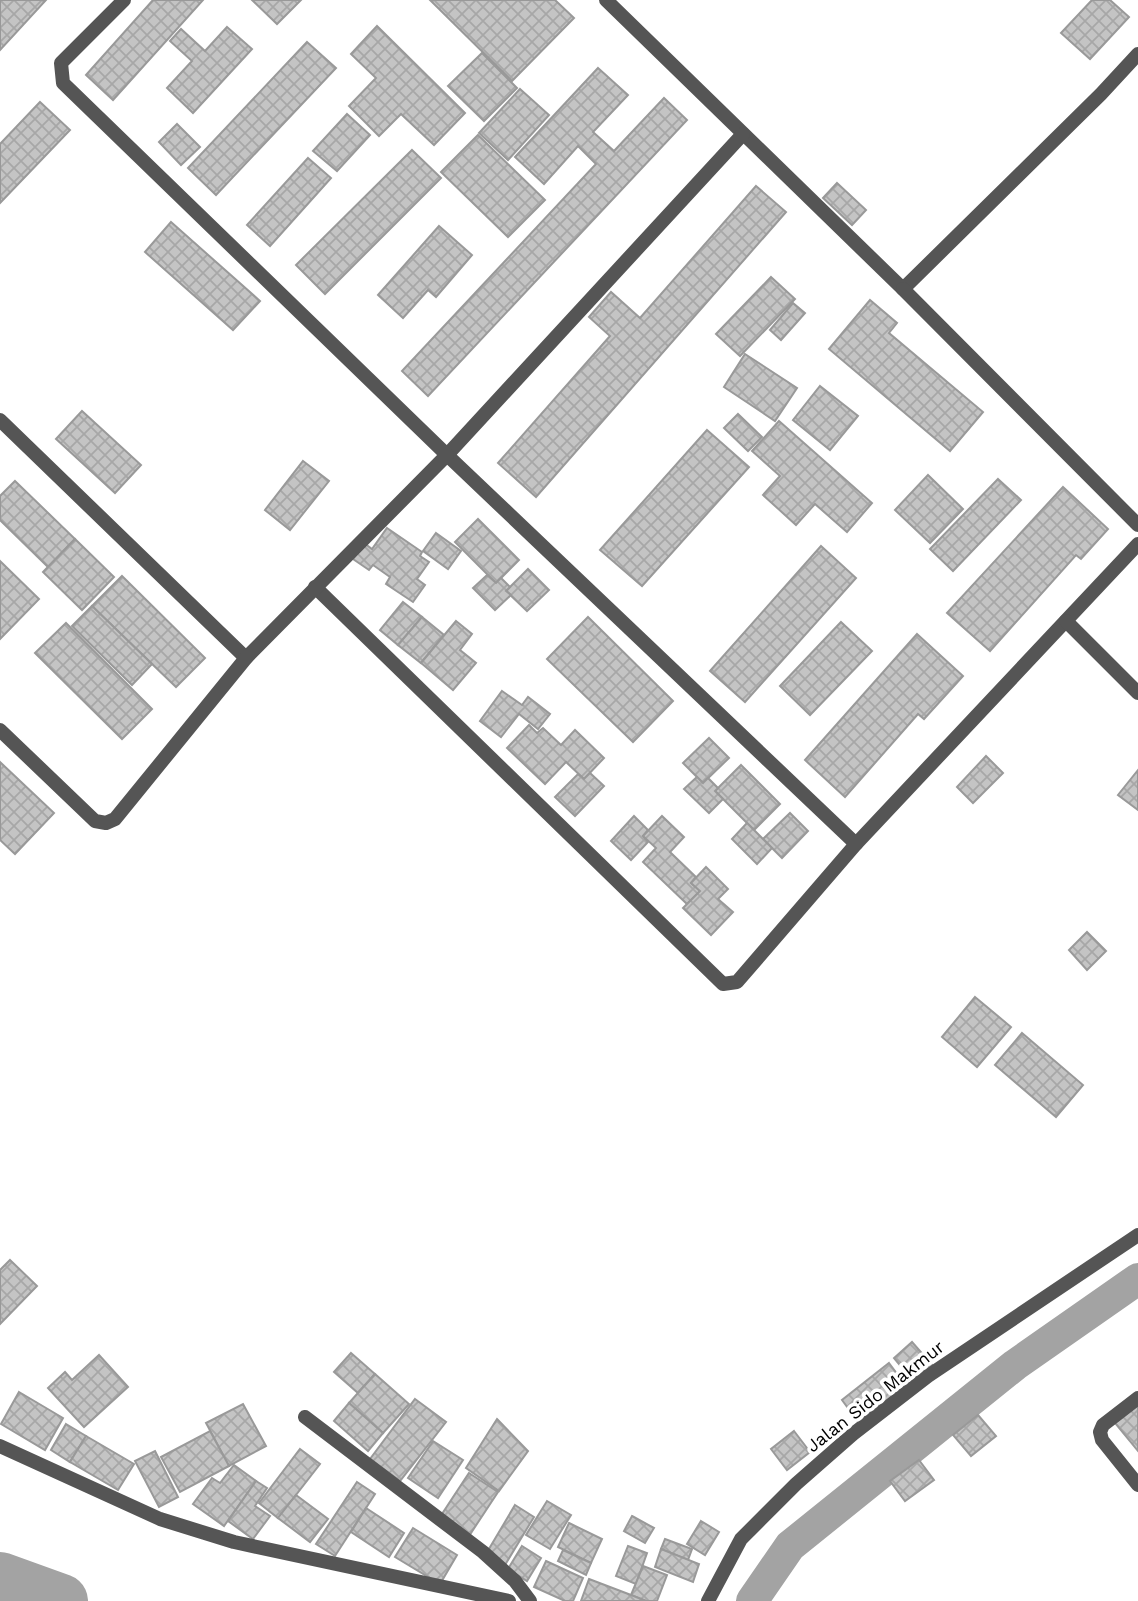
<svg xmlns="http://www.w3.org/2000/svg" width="1138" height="1601" font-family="'Work Sans',sans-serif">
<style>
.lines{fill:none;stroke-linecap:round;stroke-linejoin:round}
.canal{stroke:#a3a3a3;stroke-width:32}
.river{stroke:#a3a3a3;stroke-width:54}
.building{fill:url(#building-cross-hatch);stroke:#999;stroke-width:2}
.service{stroke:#555;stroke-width:14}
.minor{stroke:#555;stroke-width:14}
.labels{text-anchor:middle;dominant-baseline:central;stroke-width:7;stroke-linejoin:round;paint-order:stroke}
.street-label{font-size:18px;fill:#000;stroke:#fff}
</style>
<defs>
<pattern id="building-cross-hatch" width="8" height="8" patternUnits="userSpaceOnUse" patternTransform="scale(1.75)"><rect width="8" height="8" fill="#c4c4c4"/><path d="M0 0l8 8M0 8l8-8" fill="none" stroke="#a7a7a7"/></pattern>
</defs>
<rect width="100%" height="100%" fill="#fff"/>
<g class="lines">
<!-- canal -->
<polyline class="canal" points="752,1601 790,1546 1015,1365 1138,1279"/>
<!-- river -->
<polyline class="river" points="0,1579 61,1601"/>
</g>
<!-- building -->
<g class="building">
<polygon points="0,0 46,0 0,50"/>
<polygon points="153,0 203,0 113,100 86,75"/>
<polygon points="252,0 301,0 277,24"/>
<polygon points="430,0 555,0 574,18 512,81"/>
<polygon points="1092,0 1110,0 1129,17 1090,59 1061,33"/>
<polygon points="377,26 465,113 434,145 401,114 379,136 349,106 376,78 351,54"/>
<polygon points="227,27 252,49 193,113 167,88 192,61 170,41 181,29 205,51"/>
<polygon points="307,42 336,68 216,195 188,168"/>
<polygon points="482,53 517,88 484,121 448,86"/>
<polygon points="598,68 628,95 593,132 614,151 664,98 687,120 428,396 402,371 596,164 578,146 544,184 515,157"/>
<polygon points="520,89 549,115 508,160 479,133"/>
<polygon points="40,102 70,130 0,203 0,144"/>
<polygon points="347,114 370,135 337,171 313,151"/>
<polygon points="177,124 200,147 181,165 159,142"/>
<polygon points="478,135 545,200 508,237 441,172"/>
<polygon points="412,150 441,178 325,294 296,265"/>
<polygon points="308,158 331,178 270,246 247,225"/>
<polygon points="837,183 866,210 852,225 823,198"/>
<polygon points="756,186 786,212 536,497 498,463 610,336 589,317 611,292 640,318"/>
<polygon points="171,222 260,301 233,330 145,252"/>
<polygon points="439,226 472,255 436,297 428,290 403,318 378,295"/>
<polygon points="771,277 795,299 740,356 716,334"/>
<polygon points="870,300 897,323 889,333 983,412 950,451 829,349"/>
<polygon points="793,303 805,313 781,340 770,330"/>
<polygon points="745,354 797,388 775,421 724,387"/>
<polygon points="820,386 858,416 830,450 793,420"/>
<polygon points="82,411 141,465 115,493 56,439"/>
<polygon points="738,414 762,437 748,451 724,428"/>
<polygon points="779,421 872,503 847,532 815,504 796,525 763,495 780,476 752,451"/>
<polygon points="707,430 749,467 642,586 600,550"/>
<polygon points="303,461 329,481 290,530 265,510"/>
<polygon points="928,475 963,509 930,543 895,510"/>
<polygon points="998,479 1021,500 953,571 930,549"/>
<polygon points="15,481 75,539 48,567 0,520 0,496"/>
<polygon points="1063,487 1108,529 1081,559 1076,555 990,651 947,613"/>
<polygon points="478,519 519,560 496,583 455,542"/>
<polygon points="387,528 422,552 420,556 429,562 417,579 425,585 413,602 386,584 390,577 373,565 369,570 353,559 364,543 372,549"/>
<polygon points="436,533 461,551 448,569 423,551"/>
<polygon points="75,539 114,577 82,610 43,572"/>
<polygon points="821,546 856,578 745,702 710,671"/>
<polygon points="0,561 39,599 0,639"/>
<polygon points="528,569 549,590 527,611 506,591"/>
<polygon points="487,575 496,583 501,578 510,587 506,591 511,595 495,610 473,588"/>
<polygon points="122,576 205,658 176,687 92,606"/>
<polygon points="403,602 422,617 398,645 380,630"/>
<polygon points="92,606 152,664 132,685 72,626"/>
<polygon points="422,617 444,635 421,663 398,645"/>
<polygon points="588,617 673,701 633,742 547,659"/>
<polygon points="456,621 472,634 460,650 476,663 453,690 421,663"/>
<polygon points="841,622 872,651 810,715 780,686"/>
<polygon points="66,623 152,709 122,739 35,653"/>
<polygon points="917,634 963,676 924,719 918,714 845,797 805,760"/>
<polygon points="502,691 522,705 528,697 550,714 538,729 519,714 501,737 480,721"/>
<polygon points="529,725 537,733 543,728 561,745 575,730 604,758 584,779 566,762 545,784 507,748"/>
<polygon points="709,738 729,758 703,783 683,763"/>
<polygon points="986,756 1003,773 973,803 957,787"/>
<polygon points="0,762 54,813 15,854 0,840"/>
<polygon points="741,765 780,804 754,830 715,791"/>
<polygon points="1138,770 1138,810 1118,795"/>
<polygon points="590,773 604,786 575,816 555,797 578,774 584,779"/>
<polygon points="697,777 703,783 708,778 718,788 715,791 723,799 709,813 684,789"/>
<polygon points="790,813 808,831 782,858 763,839"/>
<polygon points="634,816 648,830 643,836 648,842 631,860 611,841"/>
<polygon points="662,816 684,837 670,852 696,877 691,883 700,891 687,904 643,862 656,848 643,836"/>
<polygon points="747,823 772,848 757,864 732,839"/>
<polygon points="706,867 728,889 718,899 733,912 711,935 683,908 700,891 691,883"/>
<polygon points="1087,932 1106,951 1087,970 1069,950"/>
<polygon points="975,997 1011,1027 977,1067 942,1037"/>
<polygon points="1022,1033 1083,1085 1056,1117 995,1065"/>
<polygon points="10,1260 37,1286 0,1324 0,1270"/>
<polygon points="912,1342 933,1366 914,1382 894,1358"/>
<polygon points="351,1353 375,1374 358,1393 334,1372"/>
<polygon points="99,1355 128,1387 84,1427 48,1388 65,1372 72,1380"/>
<polygon points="889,1363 907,1387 859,1423 842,1400"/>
<polygon points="375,1374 409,1404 383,1433 349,1403"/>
<polygon points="19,1392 63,1418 45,1450 1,1424"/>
<polygon points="415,1399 446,1422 400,1481 370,1459"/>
<polygon points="349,1403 383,1433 368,1451 334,1421"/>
<polygon points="243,1404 266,1446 229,1466 206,1423"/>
<polygon points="1138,1405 1138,1451 1115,1423"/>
<polygon points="978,1415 996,1436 971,1456 953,1435"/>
<polygon points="497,1419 528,1451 499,1491 466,1468"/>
<polygon points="66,1424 86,1436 70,1462 51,1450"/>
<polygon points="210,1431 229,1466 180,1492 161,1457"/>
<polygon points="794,1431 810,1452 787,1470 771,1449"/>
<polygon points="86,1436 134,1464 118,1490 70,1462"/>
<polygon points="433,1441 463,1460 438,1498 408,1478"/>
<polygon points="300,1449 320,1464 278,1518 259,1503"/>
<polygon points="155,1451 178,1497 159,1507 135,1461"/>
<polygon points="919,1460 934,1480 905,1501 890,1481"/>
<polygon points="234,1465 256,1481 224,1526 193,1504 212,1478 220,1483"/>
<polygon points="469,1473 498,1492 469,1536 440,1517"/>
<polygon points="256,1481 267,1488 255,1506 270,1516 253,1539 228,1521"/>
<polygon points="357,1482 375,1494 335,1556 316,1544"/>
<polygon points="296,1495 328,1519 310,1542 278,1518"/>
<polygon points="547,1501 571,1515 550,1549 526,1535"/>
<polygon points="515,1505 534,1517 505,1565 486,1554"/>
<polygon points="366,1508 404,1533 389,1557 351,1532"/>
<polygon points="632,1516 654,1528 645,1543 624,1531"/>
<polygon points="701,1521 719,1532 705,1555 687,1544"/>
<polygon points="569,1523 602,1539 591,1563 558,1547"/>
<polygon points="413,1528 457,1555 440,1584 395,1557"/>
<polygon points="665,1539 692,1549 688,1560 661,1549"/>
<polygon points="522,1546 541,1558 527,1581 508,1569"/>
<polygon points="628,1546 647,1553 636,1584 616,1576"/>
<polygon points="661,1549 699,1564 693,1582 655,1567"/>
<polygon points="563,1550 591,1563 586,1575 558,1561"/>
<polygon points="546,1561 583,1578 573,1601 565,1601 534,1587"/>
<polygon points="643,1566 667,1575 657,1601 646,1601 631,1595"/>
<polygon points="589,1579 631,1595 646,1601 581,1601"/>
</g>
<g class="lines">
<!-- service -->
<g class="service">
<polyline points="606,0 903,289 1101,94 1138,54"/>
<polyline points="743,134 447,455 856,844"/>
<polyline points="903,289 1138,525"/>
<polyline points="0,420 246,658"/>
<polyline points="315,587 723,984 737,982 856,844 1138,544"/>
<polyline points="1066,621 1138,693"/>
<polyline points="0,730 95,821 106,823 115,819 246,658 447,455 63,83 61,63 124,0"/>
</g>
<!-- minor -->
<g class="minor">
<polyline points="1138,1398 1103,1425 1100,1432 1102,1440 1138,1485"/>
<polyline points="305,1417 483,1552 515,1581 530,1601"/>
<polyline points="0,1446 160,1519 234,1542 509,1601"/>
<polyline points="708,1601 741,1539 796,1484 853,1434 928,1376 1138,1235"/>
</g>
</g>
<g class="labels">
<!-- street labels -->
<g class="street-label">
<text transform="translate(875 1396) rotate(-38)">Jalan Sido Makmur</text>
</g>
</g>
</svg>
